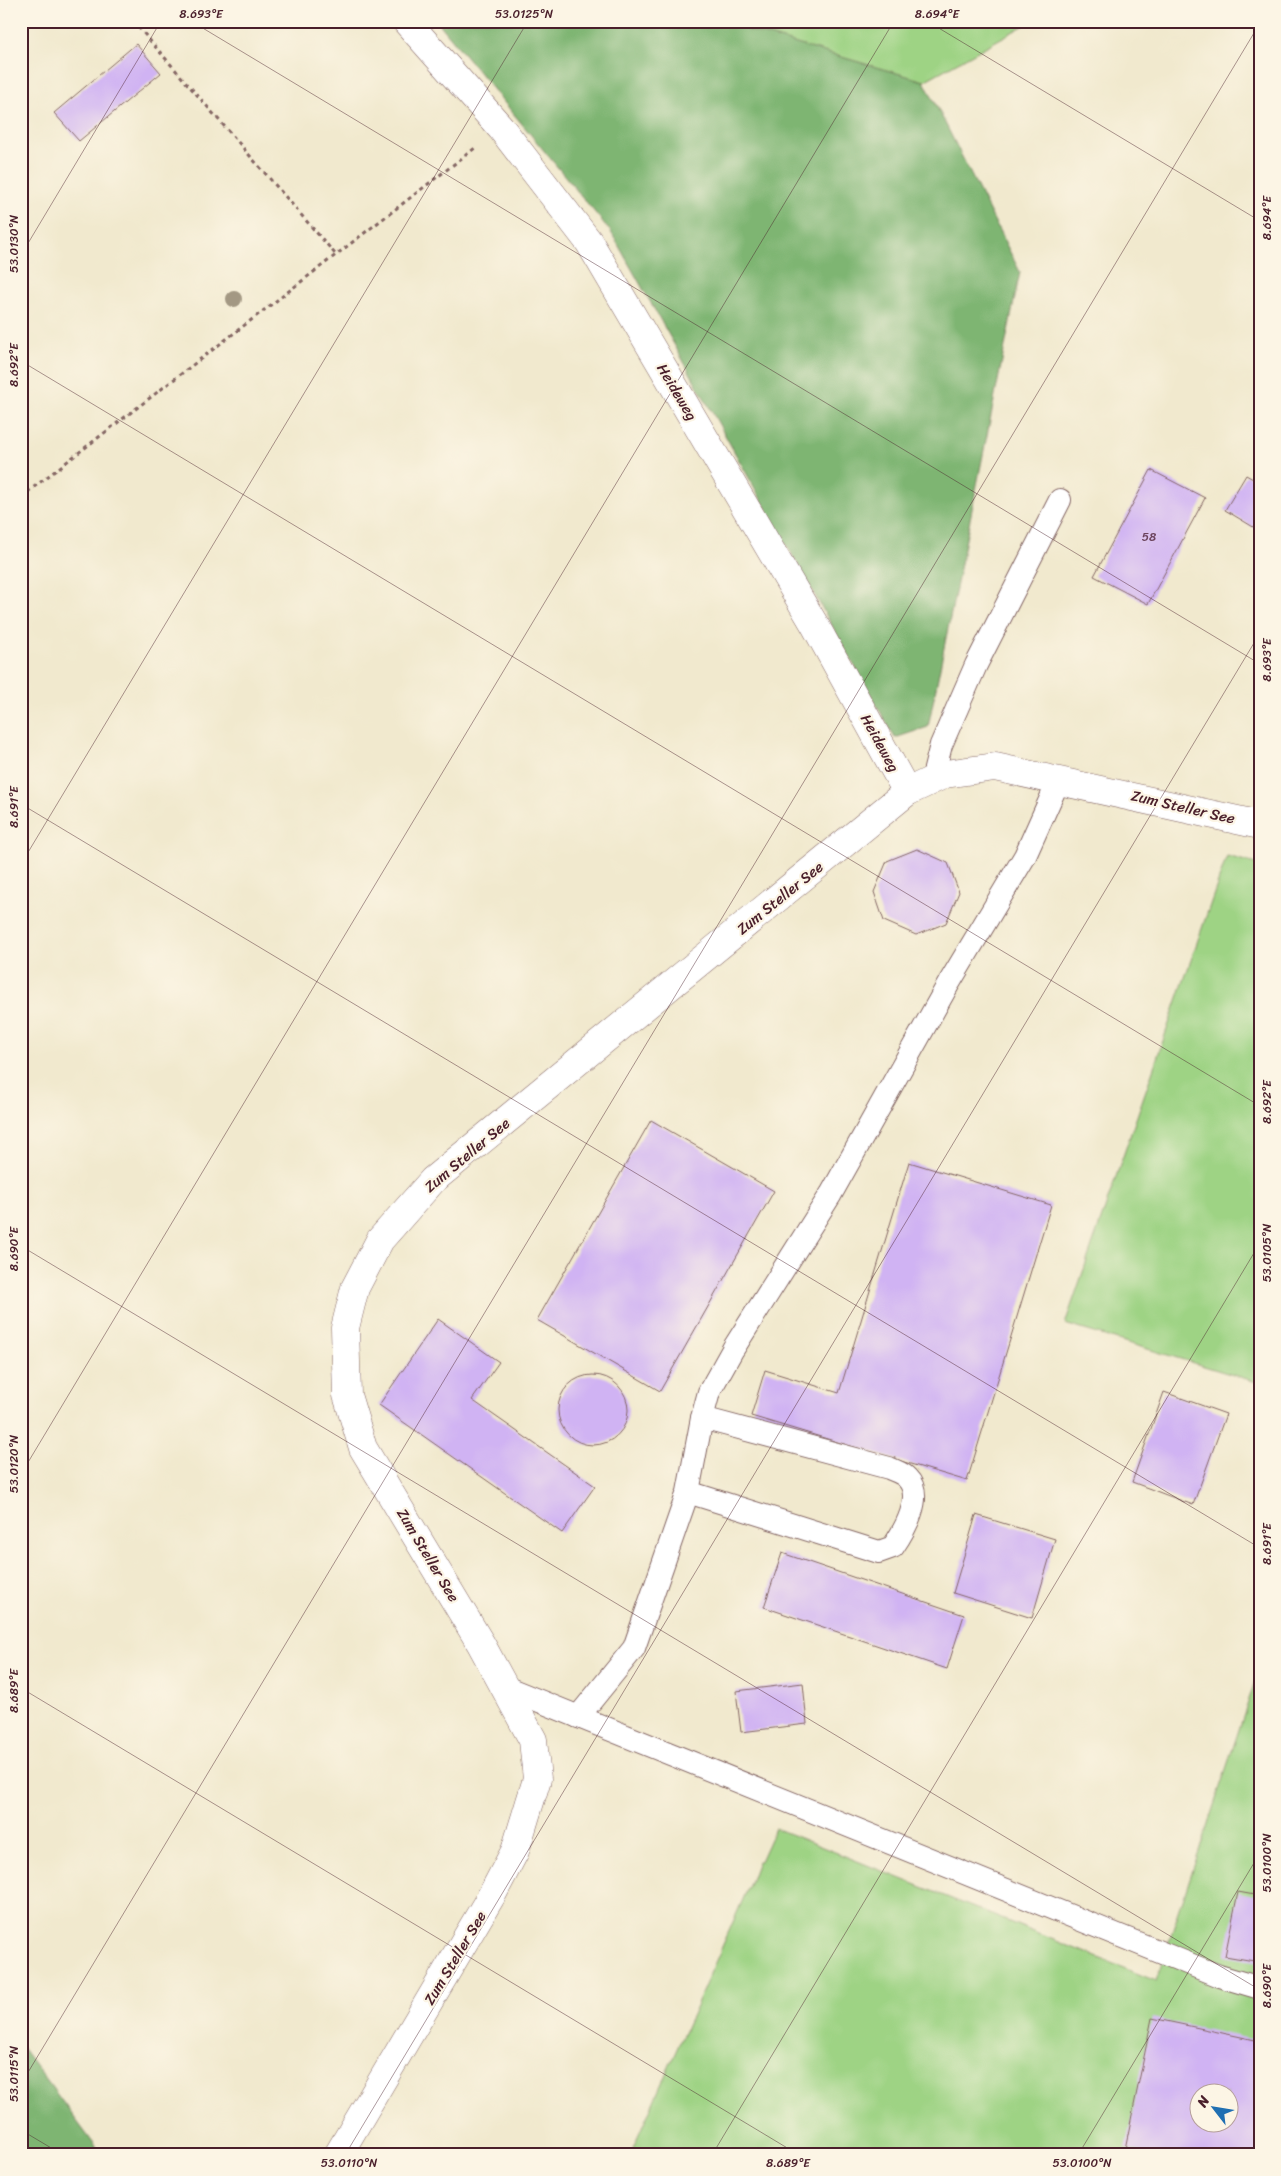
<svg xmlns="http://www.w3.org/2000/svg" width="1281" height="2176" font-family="Sriracha,sans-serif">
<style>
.green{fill:#9ed384;stroke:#747958;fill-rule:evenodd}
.forest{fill:#7eb572;stroke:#646a4e}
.building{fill:#d0b3f3;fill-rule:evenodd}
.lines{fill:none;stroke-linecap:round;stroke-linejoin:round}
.lane-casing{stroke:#846664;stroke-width:24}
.street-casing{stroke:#846664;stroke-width:29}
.path{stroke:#846664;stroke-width:3;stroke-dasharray:4 4;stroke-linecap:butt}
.lane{stroke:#fff;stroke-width:22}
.street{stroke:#fff;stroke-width:28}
.tree{fill:#a39883}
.ticks{fill:none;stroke:#4a1f2b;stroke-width:1;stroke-opacity:0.45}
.labels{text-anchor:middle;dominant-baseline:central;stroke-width:4.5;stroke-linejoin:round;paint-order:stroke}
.number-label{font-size:12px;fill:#6c445d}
.street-label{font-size:15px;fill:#4a1f2b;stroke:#fcf5e5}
.neatline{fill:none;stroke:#4a1f2b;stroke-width:2}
.ticks-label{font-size:12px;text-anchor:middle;fill:#4a1f2b}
</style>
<rect width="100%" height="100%" fill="#fcf5e5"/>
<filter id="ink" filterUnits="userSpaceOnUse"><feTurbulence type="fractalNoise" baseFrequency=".02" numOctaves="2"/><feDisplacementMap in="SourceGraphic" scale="10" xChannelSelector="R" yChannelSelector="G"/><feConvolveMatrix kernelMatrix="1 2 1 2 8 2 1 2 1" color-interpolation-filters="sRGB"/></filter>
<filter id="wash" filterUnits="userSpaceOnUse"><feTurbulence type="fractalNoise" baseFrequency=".0096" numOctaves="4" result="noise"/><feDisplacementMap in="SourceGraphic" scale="20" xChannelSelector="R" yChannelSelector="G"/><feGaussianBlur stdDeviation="1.12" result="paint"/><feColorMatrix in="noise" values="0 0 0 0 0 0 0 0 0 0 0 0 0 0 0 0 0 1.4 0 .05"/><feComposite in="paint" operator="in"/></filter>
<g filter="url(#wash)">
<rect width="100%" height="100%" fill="#f1e9ce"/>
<!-- green -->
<g class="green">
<polygon points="717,21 1032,21 924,81"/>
<polygon points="1227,856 1260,865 1260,1383 1065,1324"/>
<path d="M1260 1666V2155H630L748 1888 758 1861H760L775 1828 1156 1981ZM1198 2094H1228V2124H1198Z"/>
</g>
<!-- forest -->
<g class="forest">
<polygon points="437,21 717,21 924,81 1020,272 928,727 895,738 611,232"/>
<polygon points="21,2046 102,2155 21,2155"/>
</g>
<g id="blocks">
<!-- building -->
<g class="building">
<polygon points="136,44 161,73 79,141 54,113"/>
<polygon points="1151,470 1205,498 1148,604 1094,576"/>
<polygon points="1246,475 1260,483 1260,531 1225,510"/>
<polygon points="917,849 948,863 959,892 946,923 916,935 884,921 874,892 887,861"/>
<polygon points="651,1120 774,1191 660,1391 537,1320"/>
<polygon points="909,1162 1051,1205 967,1481 751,1416 765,1370 839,1393"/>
<polygon points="438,1319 499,1362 472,1400 595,1486 562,1533 379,1405"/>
<circle cx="593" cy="1410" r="35"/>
<polygon points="1164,1392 1226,1414 1193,1505 1132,1482"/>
<polygon points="976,1515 1055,1539 1032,1618 953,1593"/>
<polygon points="782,1553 964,1615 947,1669 764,1607"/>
<polygon points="803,1683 807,1724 741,1732 736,1691"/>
<polygon points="1238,1892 1260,1896 1260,1962 1225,1956"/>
<path d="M1152 2018 1260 2041V2155H1156L1125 2149ZM1198 2094H1228V2124H1198Z"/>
</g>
</g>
</g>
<g filter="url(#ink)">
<use href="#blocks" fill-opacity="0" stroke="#846664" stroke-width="1"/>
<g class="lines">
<defs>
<g id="lane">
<polyline points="932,781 941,745 976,665 1060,500"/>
<polyline points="702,1418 709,1392 733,1349 831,1194 949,983 1025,856 1059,780"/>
<polyline points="505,1687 1219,1976 1260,1988"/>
<path d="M578 1717 634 1648 688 1492 702 1418 889 1468C895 1471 903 1473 907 1478 925 1496 904 1531 893 1547L879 1552 688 1492"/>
</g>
<g id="street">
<polyline points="406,21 501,128 589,242 816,627 907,792"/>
<polyline points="338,2155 493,1893 515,1851 537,1779 533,1740 481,1644 363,1448 347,1395 345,1328 355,1288 380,1240 433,1180 907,792 945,774 995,767 1260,825"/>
</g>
</defs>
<!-- lane casing -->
<use href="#lane" class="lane-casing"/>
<!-- street casing -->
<use href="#street" class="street-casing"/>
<!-- path -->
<g class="path">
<polyline points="133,21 336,255"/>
<polyline points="21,497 475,148"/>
</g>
<!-- lane -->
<use href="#lane" class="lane"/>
<!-- street -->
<use href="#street" class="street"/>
</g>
<!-- trees -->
<circle class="tree" cx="234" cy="299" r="8"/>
</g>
<!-- ticks -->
<path class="ticks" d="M191 21 1260 664M927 21 1260 221M21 255 161 21M21 361 1260 1106M21 804 1260 1548M21 864 528 21M21 1246 1260 1990M21 1474 894 21M21 1688 799 2155M21 2084 1260 23M21 2130 63 2155M345 2155 1260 633M712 2155 1260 1243M1078 2155 1260 1853"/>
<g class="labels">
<!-- number labels -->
<g class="number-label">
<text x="1149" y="537">58</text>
</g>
<!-- street labels -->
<g class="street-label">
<text transform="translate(677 392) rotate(59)">Heideweg</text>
<text transform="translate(880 743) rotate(61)">Heideweg</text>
<text transform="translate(1183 807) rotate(13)">Zum Steller See</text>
<text transform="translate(780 898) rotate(-39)">Zum Steller See</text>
<text transform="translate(467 1155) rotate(-40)">Zum Steller See</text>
<text transform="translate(428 1555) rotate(59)">Zum Steller See</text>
<text transform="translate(455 1958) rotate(-59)">Zum Steller See</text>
</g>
</g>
<!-- margin -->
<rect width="1281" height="2176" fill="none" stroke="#fcf5e5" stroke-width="55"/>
<!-- north arrow -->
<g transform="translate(1214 2108) rotate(301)"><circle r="24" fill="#fcf5e5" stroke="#b59f9b"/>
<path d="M0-4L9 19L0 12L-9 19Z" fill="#1f6fb2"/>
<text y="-8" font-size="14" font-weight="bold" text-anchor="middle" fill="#4a1f2b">N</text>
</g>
<rect x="28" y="28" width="1226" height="2120" class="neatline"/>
<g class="ticks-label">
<text x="201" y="18">8.693°E</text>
<text x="524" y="18">53.0125°N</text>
<text x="937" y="18">8.694°E</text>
<text transform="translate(1267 218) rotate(-90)" y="4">8.694°E</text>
<text transform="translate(14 244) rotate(-90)" y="4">53.0130°N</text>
<text transform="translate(14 365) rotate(-90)" y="4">8.692°E</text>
<text transform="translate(1267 660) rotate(-90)" y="4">8.693°E</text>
<text transform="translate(14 807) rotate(-90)" y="4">8.691°E</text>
<text transform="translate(1267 1102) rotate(-90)" y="4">8.692°E</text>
<text transform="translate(14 1249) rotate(-90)" y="4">8.690°E</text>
<text transform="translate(1267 1253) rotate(-90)" y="4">53.0105°N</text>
<text transform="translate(14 1464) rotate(-90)" y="4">53.0120°N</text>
<text transform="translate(1267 1544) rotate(-90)" y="4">8.691°E</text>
<text transform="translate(14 1691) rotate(-90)" y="4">8.689°E</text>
<text transform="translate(1267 1863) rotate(-90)" y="4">53.0100°N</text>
<text transform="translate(1267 1986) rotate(-90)" y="4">8.690°E</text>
<text transform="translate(14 2074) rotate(-90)" y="4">53.0115°N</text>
<text x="349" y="2167">53.0110°N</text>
<text x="788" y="2167">8.689°E</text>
<text x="1082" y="2167">53.0100°N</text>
</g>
</svg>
